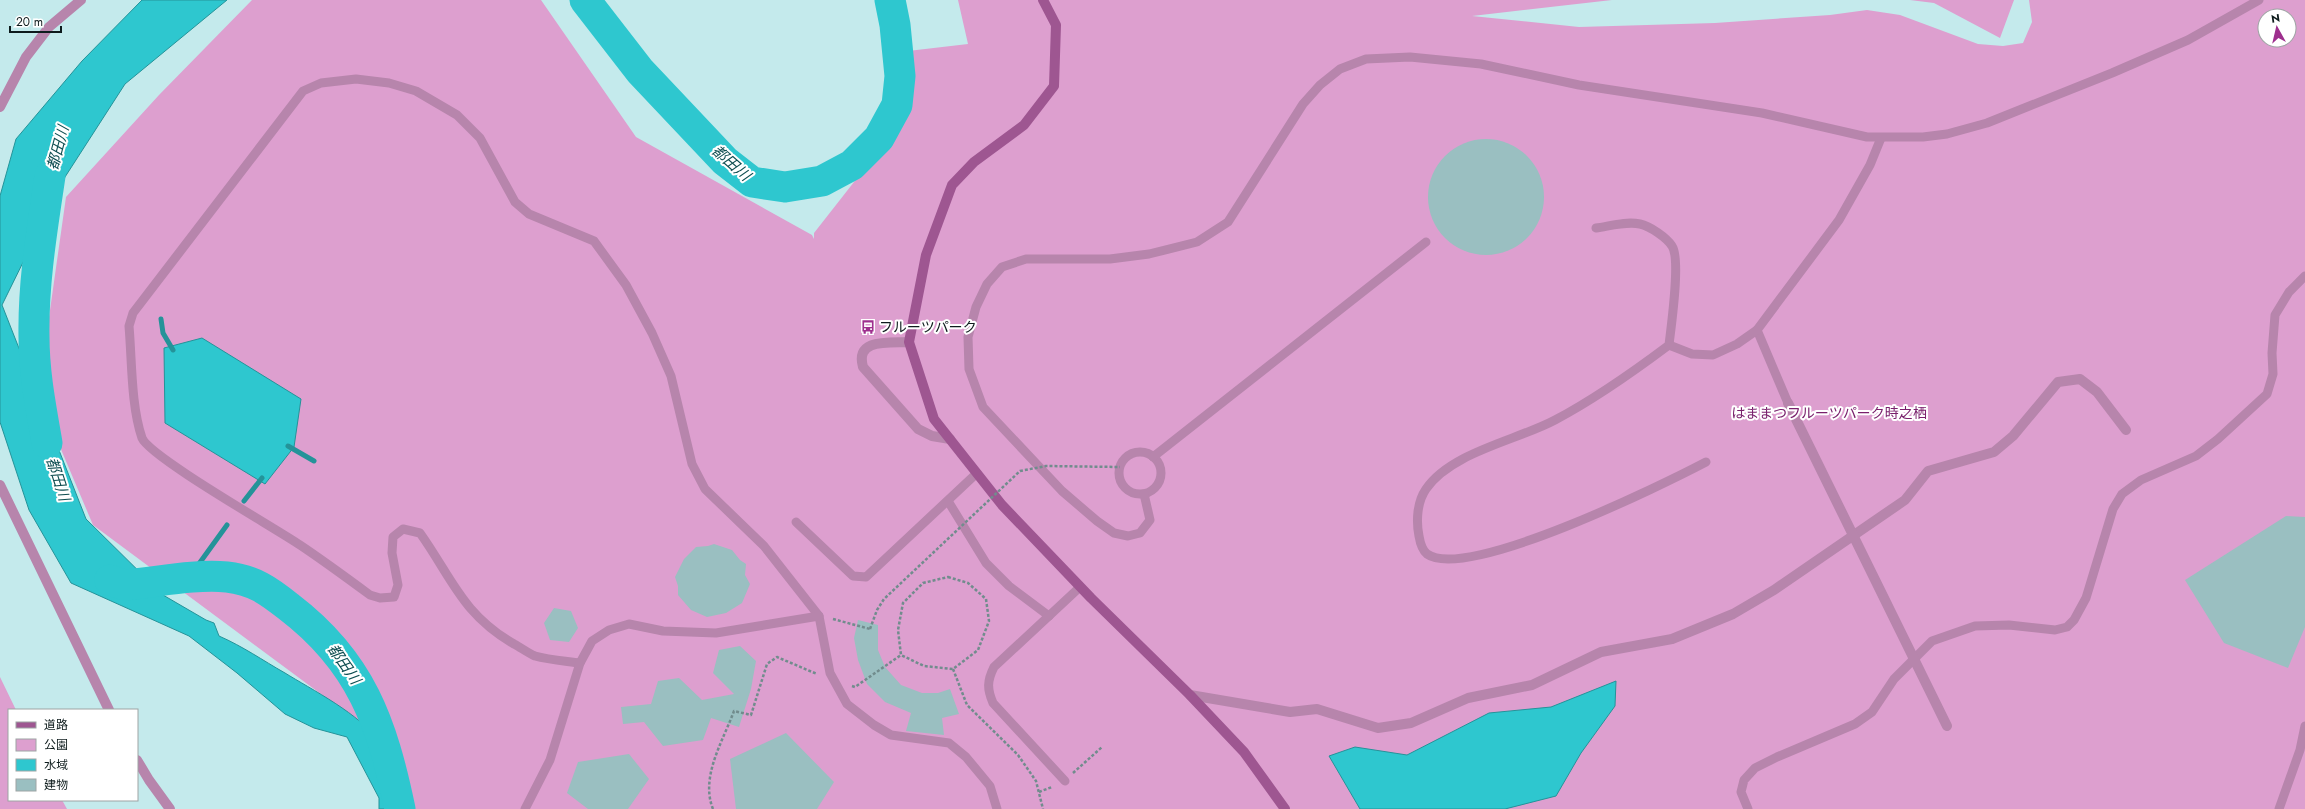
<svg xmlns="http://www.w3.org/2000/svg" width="2305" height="809" font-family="Jost,'Noto Sans JP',sans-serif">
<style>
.green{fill:#dd9fcf;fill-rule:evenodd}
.water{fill:#2ec7cf;stroke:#249399}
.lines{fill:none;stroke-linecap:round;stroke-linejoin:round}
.stream{stroke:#249399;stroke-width:5}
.river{stroke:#2ec7cf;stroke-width:31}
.building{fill:#9abfc1}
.path{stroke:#718c8d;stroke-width:2.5;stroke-dasharray:3 2;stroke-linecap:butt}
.lane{stroke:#b785ac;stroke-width:9}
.street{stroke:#b785ac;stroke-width:10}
.secondary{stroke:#9e5691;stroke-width:10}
.path-bridge{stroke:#718c8d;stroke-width:2.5;stroke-dasharray:3 2;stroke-linecap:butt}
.street-bridge{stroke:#b785ac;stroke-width:10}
.labels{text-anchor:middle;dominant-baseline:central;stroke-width:4;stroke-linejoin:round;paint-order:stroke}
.poi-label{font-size:14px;fill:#0d1b1c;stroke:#fff;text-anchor:start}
.park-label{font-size:14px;fill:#79206c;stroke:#fff}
.water-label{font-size:15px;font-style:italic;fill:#0f4e51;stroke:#fff}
</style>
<rect width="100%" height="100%" fill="#c4eaec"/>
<!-- green -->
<g class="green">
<path d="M252 0H541L636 137 812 235 814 239V233L912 108 908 51 968 44 958 0H1612L1472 16 1579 27 1715 23 1830 15 1867 10 1900 15 1978 44 2003 46 2023 43 2032 22 2029 0H2305V809H396L360 723 93 525 38 395 66 197 159 95ZM2265 16H2289V40H2265Z"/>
<polygon points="1910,0 2014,0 2000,38 1934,3"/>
<polygon points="0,677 16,710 9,710 9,800 62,800 67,809 0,809"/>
</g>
<!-- water -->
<g class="water">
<path d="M142 0H227L125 84 65 177 2 305 86 519 163 595 206 620 214 623 219 636C244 647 262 660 285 673 309 688 364 716 377 741 388 762 390 786 394 809H379V798L347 737 314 728 285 714 237 673 189 636 71 583 29 510 0 422V196L16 139 82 61Z"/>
<polygon points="202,338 301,399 294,447 265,484 165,423 164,348"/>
<polygon points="1616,681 1615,706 1581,753 1556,796 1505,809 1360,809 1329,756 1355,747 1407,755 1489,713 1551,707"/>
</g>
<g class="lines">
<!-- stream -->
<g class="stream">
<polyline points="161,319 163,333 173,350"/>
<polyline points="288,446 314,461"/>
<polyline points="244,501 262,478"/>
<polyline points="188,579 227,525"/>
</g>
<!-- river -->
<g class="river">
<polyline points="585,0 640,71 725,161 752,182 785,187 822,181 852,165 879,138 897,105 900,76 895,25 890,0"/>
<path d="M47 443C41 408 34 373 34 337 33 283 42 230 50 176"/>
<path d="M110 580 124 585C158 582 194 574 227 577 254 580 269 591 289 607 361 662 382 723 400 809"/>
</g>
</g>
<!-- building -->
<g class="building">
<circle cx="1486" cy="197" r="58"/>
<polygon points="2286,516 2305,517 2305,627 2288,668 2224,643 2185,580"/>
<polygon points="714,544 732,550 740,560 746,564 745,575 750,584 742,603 726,613 707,617 691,610 678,595 678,586 675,577 684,559 696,547 708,546"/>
<polygon points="554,608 571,611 578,628 569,642 550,640 544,623"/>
<polygon points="858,620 878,625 878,650 885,667 901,685 922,693 938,693 950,689 959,714 942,718 944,735 906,731 911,713 885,702 867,684 858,660 854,638"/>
<polygon points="740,646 756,661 751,689 739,727 711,718 703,740 663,746 644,722 623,724 621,707 651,704 658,681 679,678 702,700 734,694 713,673 719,650"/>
<polygon points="786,733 834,782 817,809 736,809 730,759"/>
<polygon points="629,754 649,779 628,809 588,809 567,793 578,762"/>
</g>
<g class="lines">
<!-- path -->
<g class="path">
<polygon points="948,577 968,583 986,599 989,621 978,650 953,669 924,666 901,655 898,630 903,603 923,583"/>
<polyline points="833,619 870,629"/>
<polyline points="953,669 967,705 1018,755 1036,781 1043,809"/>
<polyline points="852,686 855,687 901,655"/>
<polyline points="1073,773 1102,747"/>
<polyline points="1039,792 1052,787"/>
<path d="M713 809C700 777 723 741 734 711L751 715 767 664 777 657 817 674"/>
</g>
<!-- lane -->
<g class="lane">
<path d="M1596 228C1610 226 1626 221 1640 224 1650 226 1667 238 1672 246 1681 259 1671 327 1669 345 1633 372 1595 399 1555 420 1518 440 1451 452 1426 489 1417 502 1416 521 1419 536 1420 542 1422 550 1427 554 1466 582 1664 484 1706 462"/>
<polyline points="1757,330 1788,403"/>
<polyline points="1669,345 1692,354 1713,355 1737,344 1757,330 1839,220 1870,165 1881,138"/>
<circle cx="1140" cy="473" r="21"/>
<polyline points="1153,457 1426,242"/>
<polyline points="1144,494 1150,520 1140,533 1128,536 1114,533 1097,521 1062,491 983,407 969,369 968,337 976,307 987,284 1002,267 1026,259 1110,259 1149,254 1197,242 1228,222 1303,104 1320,85 1340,69 1366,59 1410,57 1481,64 1579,85 1762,113 1867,137 1923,137 1947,134 1987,123 2112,73 2188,40 2259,0"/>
<polyline points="948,501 986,563 1009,586 1049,616"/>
<polyline points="796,522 853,576 866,577 977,473"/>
<path d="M580 663C566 661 549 660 535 656 528 653 520 647 514 644 462 614 452 578 420 533L403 529 393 537 392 553 398 585 394 597 380 598 370 595C347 578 324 561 300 545 275 528 150 457 142 438 131 406 132 361 129 326L133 313 303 91 321 83 356 79 389 83 416 91 457 115 480 138 515 202 529 214 594 241 626 285 652 333 671 376 692 464 705 489 764 546 819 616 830 673 847 704 874 725 891 735 949 743 966 757 990 786 997 809"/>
<path d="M1065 781 993 703C987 689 987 681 994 667L1080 587"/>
<polyline points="525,809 550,760 580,663 592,641 609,630 629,624 663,631 716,633 819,616"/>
<polyline points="1748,809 1741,792 1744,780 1755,768 1777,757 1855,724 1872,712 1894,679 1932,641 1975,626 2009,625 2055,630 2067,627 2074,620 2086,598 2113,509 2122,494 2141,480 2196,456 2218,439 2267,394 2273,374 2272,353 2275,315 2289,292 2305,276"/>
<polyline points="2279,809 2300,750 2305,726"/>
</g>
<!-- street -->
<g class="street">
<polyline points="0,107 26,57 49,27 81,0"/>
<path d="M909 342C889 343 855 338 863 367L918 429 932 436 950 439"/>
<polyline points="0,485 109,710"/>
<polyline points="1190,695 1290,712 1317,709 1378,728 1411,723 1468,698 1532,685 1601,652 1672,639 1733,614 1774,590 1905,500 1928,471 1994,452 2013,436 2058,382 2080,379 2097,392 2126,430"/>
<polyline points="137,760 149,780 170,809"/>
</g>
<!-- secondary -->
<polyline class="secondary" points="1043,0 1056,25 1054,86 1024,125 974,162 952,185 926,255 909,342 934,419 1002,505 1091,598 1190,695 1244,752 1285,809"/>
<!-- path-bridge -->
<polyline class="path-bridge" points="870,629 877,610 884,599 1020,471 1046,466 1120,467"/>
<!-- street-bridge -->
<polyline class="street-bridge" points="1788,403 1947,726"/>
</g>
<!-- icons -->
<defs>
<symbol id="bus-bare" viewBox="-9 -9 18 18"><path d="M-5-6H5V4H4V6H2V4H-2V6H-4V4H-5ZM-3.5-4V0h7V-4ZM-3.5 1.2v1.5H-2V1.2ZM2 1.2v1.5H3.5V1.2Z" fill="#9e2f8e" stroke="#fff" stroke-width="2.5" paint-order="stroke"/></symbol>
</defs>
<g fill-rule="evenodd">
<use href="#bus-bare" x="858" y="317" width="20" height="20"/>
</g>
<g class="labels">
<!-- poi labels -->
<g class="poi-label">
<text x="879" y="327">フルーツパーク</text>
</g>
<!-- park labels -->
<g class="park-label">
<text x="1829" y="413">はままつフルーツパーク時之栖</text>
</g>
<!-- water labels -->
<g class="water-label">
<text transform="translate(58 148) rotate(-75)">都田川</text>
<text transform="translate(731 163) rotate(41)">都田川</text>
<text transform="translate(58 479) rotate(72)">都田川</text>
<text transform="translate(344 664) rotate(55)">都田川</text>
</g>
</g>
<!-- legend -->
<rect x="8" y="709" width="130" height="92" fill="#ffffff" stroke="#9ea4a4"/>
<rect x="16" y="722" width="20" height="6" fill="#9e5691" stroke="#9ea4a4"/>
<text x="44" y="729" font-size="12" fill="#0d1b1c">道路</text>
<rect x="16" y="739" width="20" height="12" fill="#dd9fcf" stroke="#9ea4a4"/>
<text x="44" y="749" font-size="12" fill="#0d1b1c">公園</text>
<rect x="16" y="759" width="20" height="12" fill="#2ec7cf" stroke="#9ea4a4"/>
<text x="44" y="769" font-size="12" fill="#0d1b1c">水域</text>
<rect x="16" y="779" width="20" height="12" fill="#9abfc1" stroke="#9ea4a4"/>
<text x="44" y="789" font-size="12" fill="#0d1b1c">建物</text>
<!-- north arrow -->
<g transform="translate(2277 28) rotate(352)"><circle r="19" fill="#ffffff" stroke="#9ea4a4"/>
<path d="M0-3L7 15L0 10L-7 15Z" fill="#9e2f8e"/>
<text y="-6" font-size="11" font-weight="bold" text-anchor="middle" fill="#0d1b1c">N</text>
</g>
<!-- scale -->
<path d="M10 26v6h51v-6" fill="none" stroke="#0d1b1c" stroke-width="2"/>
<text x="16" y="26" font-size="12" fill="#0d1b1c" stroke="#ffffff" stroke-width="3" paint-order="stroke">20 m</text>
</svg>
